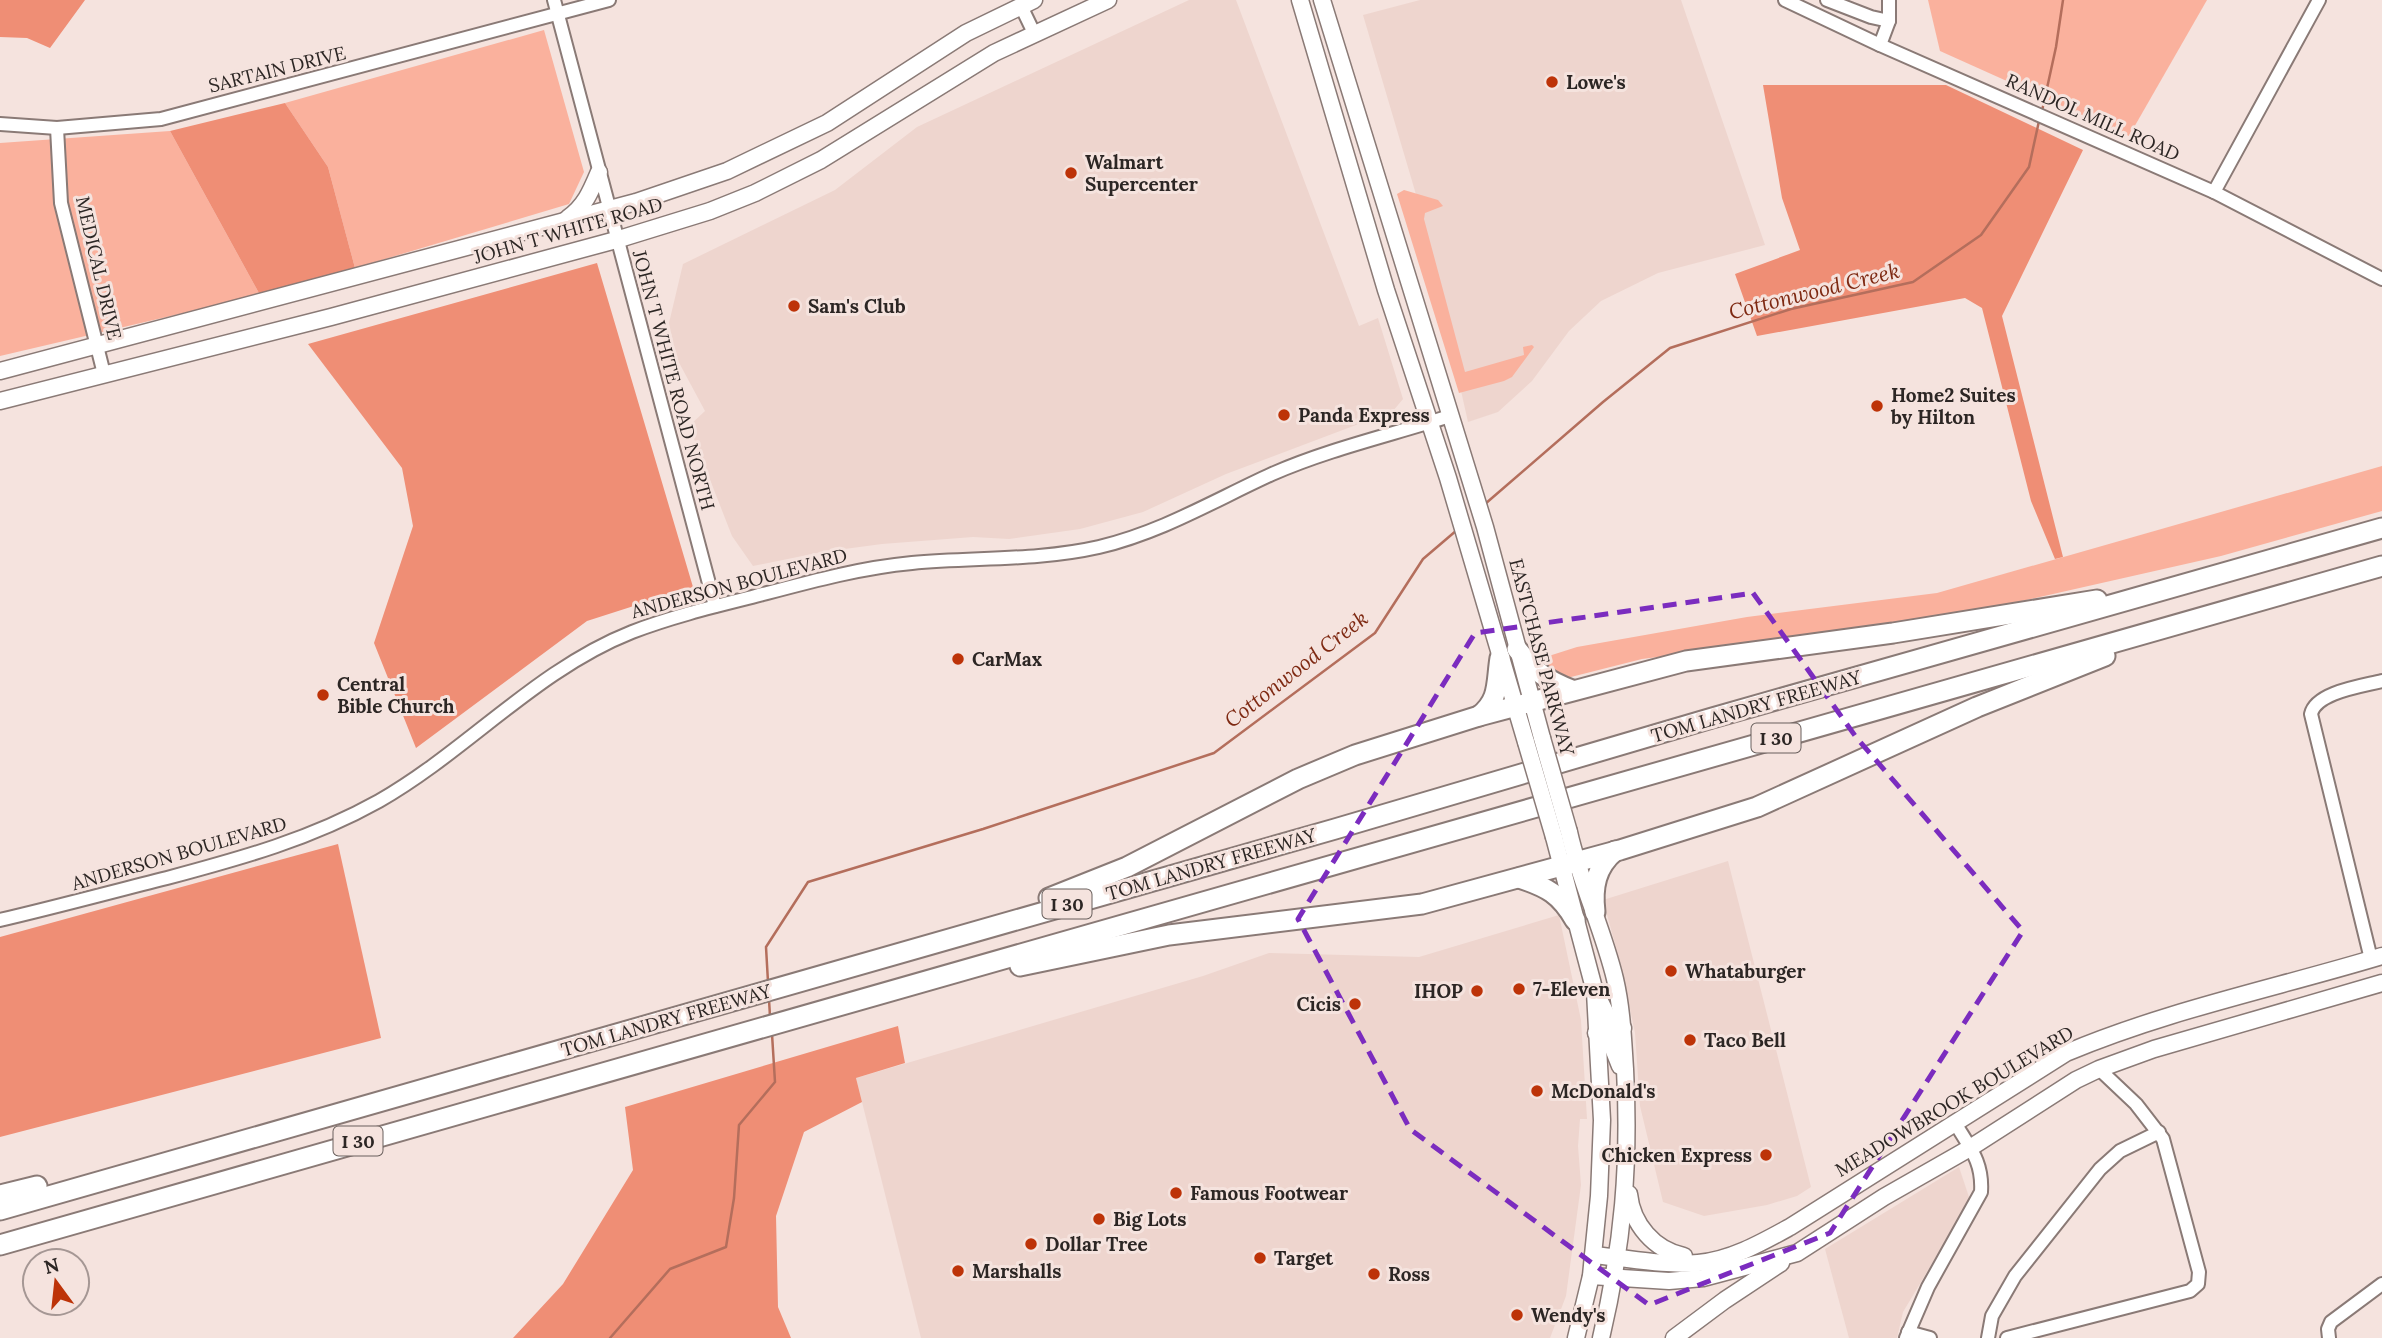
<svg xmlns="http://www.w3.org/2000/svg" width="2382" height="1338" font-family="Lora,serif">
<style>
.built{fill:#eed5ce}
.green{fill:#fab19d}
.forest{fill:#ef8e75}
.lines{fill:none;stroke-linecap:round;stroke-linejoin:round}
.stream{stroke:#b46e5c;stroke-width:2.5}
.minor-casing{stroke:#8a7a76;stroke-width:16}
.major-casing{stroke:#8a7a76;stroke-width:19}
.highway-casing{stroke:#8a7a76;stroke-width:23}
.minor{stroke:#fff;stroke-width:12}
.major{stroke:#fff;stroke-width:16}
.highway{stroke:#fff;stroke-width:19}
.major-bridge-casing{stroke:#8a7a76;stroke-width:19;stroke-linecap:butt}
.major-bridge{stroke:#fff;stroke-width:16}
.marked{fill:none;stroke:#7b2cbf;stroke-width:5;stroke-dasharray:14 9;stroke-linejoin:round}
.poi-dot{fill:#bd3308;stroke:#f5e3de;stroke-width:2.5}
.labels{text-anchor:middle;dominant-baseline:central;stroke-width:6;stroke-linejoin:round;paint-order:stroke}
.shield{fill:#f5e3de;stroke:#685f5c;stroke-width:2}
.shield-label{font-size:18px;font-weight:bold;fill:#2c2624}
.street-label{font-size:19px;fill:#2c2624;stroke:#f5e3de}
.poi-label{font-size:19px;font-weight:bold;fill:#2c2624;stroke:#f5e3de;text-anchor:start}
.water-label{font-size:21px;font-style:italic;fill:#7e2912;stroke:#f5e3de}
</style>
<rect width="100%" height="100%" fill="#f5e3de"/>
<!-- built -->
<g class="built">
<polygon points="1189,0 1236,0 1359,326 1378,318 1403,399 1393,411 1226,474 1143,512 1080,529 1009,539 973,537 882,544 822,552 753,566 732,536 689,426 705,411 676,357 669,323 683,264 835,190 917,127"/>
<polygon points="1420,0 1681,0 1765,245 1658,273 1601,301 1569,331 1532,381 1498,412 1468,422 1420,208 1363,15"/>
<polygon points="1728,861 1811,1187 1797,1196 1767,1205 1704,1216 1663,1202 1640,1106 1635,1033 1621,966 1603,900"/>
<polygon points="1559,915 1581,1020 1587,1119 1580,1119 1578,1146 1581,1185 1566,1296 1550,1338 921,1338 856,1078 1203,976 1269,953 1419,957"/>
<polygon points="1959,1167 1970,1200 1903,1312 1897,1338 1849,1338 1825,1249"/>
</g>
<!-- green -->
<g class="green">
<polygon points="1928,0 2207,0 2129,136 1940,51"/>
<polygon points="544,30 584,172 569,204 355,268 328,167 285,103"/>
<polygon points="170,131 260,295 0,356 0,143"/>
<polygon points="1404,190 1438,200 1443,206 1425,213 1424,219 1465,372 1524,355 1523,347 1532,345 1534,347 1512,377 1504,381 1459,393 1397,194"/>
<polygon points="2382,466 2382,511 2221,556 1920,624 1642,659 1567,678 1533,661 1577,647 1747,617 1937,593"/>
</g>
<!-- forest -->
<g class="forest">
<polygon points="0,0 85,0 50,48 27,38 0,37"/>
<polygon points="1763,85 1946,85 2083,150 2002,316 2063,557 2055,559 2031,501 1982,308 1965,298 1757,336 1735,274 1800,250 1782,198"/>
<polygon points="285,103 328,167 355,268 260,295 170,131"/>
<polygon points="597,263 693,587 587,621 416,748 374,643 413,526 402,468 308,344"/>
<polygon points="338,844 381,1038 0,1137 0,937"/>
<polygon points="898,1026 905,1063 856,1078 862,1102 804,1132 776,1216 778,1307 791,1338 513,1338 563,1284 633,1170 625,1107"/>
</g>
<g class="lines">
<!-- stream -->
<g class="stream">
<polyline points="2042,111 2056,47 2063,0"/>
<polyline points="1485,504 1603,402 1670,348 1791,309 1913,282 1981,235 2029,167 2039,121"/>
<polyline points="768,982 766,947 808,882 983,829 1214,753 1375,633 1423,559 1457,530"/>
<polyline points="769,999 770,1017"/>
<polyline points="610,1338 670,1269 726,1247 734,1198 739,1125 775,1082 772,1034"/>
</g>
<defs>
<g id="minor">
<polyline points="554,0 715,606"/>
<polyline points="1785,0 1880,45 2214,192 2382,279"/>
<polyline points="1827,0 1871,17 1889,21"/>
<polyline points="1021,6 1034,33"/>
<polyline points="1880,45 1889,21 1889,0"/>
<polyline points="0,124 57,128 161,119 609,0"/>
<polyline points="57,128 61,203 104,374"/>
<polyline points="2214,192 2319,0"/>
<path d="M0 920C56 907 111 892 167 878 242 858 311 839 379 801 468 750 536 670 632 632 671 617 712 607 752 597 805 583 858 568 912 563 975 557 1037 561 1099 547 1162 532 1213 501 1272 474 1329 449 1391 435 1450 416"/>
<path d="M2371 959 2311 714C2316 692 2363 686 2382 681"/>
<polyline points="1908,1332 1930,1338"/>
<path d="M1906 1338 1928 1287 1981 1192C1983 1162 1970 1148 1955 1123"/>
<polyline points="1988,1338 1992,1316 2015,1276 2100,1169 2120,1151 2159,1132"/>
<polyline points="2007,1338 2190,1291 2198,1284 2199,1272 2163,1139 2136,1104 2099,1069"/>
<polyline points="2329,1338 2328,1329 2331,1322 2382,1284"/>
</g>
<g id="major">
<polyline points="1300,0 1386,290 1448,478 1526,742"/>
<polyline points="1322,0 1485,527 1542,738"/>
<path d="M568 218C585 206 591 191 599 172"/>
<polyline points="0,371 636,202 727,171 827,123 966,33 1034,0"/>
<polyline points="0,401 331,317 616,240 710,211 755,193 821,160 994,53 1108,0"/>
<path d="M1569 832C1580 882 1603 929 1615 979 1622 1009 1623 1039 1625 1069 1630 1164 1623 1245 1601 1338"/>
<polyline points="1554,837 1595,992 1602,1120 1599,1196 1593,1255 1591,1276 1576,1338"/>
<polyline points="1598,997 1611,1024 1623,1028"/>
<polyline points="1596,1033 1604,1033 1608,1036 1620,1066"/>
<path d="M1629 1194C1632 1224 1654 1250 1684 1256"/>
<path d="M1593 1255C1628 1258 1663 1266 1698 1263 1731 1260 1761 1243 1790 1227L2066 1053C2168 1010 2276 988 2382 956"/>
<polyline points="1591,1276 1669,1281 1703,1278 1797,1253 1884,1197 1970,1148 2076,1080 2099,1069 2154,1049 2382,983"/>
<polyline points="1674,1338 1725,1300 1781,1263"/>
</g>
<g id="highway">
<path d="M1517 649C1534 671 1546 680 1572 690"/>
<path d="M1479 716C1500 700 1496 682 1500 658"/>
<path d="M1519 878C1547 887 1560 894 1575 920"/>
<polyline points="1049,898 1127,867 1298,779 1355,755 1479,716 1686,661 1893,633 2097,600"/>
<path d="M1595 912C1592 887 1596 867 1615 851"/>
<polyline points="1020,966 1169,935 1422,904 1620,850 1757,807 1977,707 2105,656"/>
<polyline points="0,1195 37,1186"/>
<polyline points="0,1210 1335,829 1712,718 2382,528"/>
<polyline points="0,1245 2382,566"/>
</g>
</defs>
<!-- minor casing -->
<use href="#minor" class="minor-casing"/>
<!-- major casing -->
<use href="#major" class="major-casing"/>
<!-- highway casing -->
<use href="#highway" class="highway-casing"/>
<!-- minor -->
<use href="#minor" class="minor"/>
<!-- major -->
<use href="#major" class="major"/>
<!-- highway -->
<use href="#highway" class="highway"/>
<defs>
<g id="major-bridge">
<polyline points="1542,738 1569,832"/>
<polyline points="1526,742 1554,837"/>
</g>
</defs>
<!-- major-bridge casing -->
<use href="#major-bridge" class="major-bridge-casing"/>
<!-- major-bridge -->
<use href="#major-bridge" class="major-bridge"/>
</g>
<!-- marked area -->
<path class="marked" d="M1753 593 1856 737 2023 931 1830 1233 1649 1305 1410 1129 1298 919 1475 633Z"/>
<!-- markers -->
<g class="poi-dot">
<circle cx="1552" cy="82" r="7"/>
<circle cx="1071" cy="173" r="7"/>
<circle cx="794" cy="306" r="7"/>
<circle cx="1877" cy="406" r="7"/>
<circle cx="1284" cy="415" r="7"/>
<circle cx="958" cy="659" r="7"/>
<circle cx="323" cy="695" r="7"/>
<circle cx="1671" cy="971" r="7"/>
<circle cx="1519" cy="989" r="7"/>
<circle cx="1477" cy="991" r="7"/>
<circle cx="1355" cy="1004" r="7"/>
<circle cx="1690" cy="1040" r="7"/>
<circle cx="1537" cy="1091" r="7"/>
<circle cx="1766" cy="1155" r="7"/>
<circle cx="1176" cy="1193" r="7"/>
<circle cx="1099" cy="1219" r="7"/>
<circle cx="1031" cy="1244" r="7"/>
<circle cx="1260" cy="1258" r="7"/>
<circle cx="958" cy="1271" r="7"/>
<circle cx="1374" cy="1274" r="7"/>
<circle cx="1517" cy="1315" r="7"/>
</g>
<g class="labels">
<!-- shield labels -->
<g class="shield">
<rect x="1751.5" y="723.5" width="49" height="29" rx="5"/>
<rect x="1042.5" y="889.5" width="49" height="29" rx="5"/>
<rect x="333.5" y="1126.5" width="49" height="29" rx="5"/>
</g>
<g class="shield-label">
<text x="1776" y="738">I 30</text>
<text x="1067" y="904">I 30</text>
<text x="358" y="1141">I 30</text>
</g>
<!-- street labels -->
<g class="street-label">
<text transform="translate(277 69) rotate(-14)">SARTAIN DRIVE</text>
<text transform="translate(2093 117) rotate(24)">RANDOL MILL ROAD</text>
<text transform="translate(568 230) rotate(-16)">JOHN T WHITE ROAD</text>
<text transform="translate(99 268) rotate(77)">MEDICAL DRIVE</text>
<text transform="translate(674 380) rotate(75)">JOHN T WHITE ROAD NORTH</text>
<text transform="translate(739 583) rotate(-15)">ANDERSON BOULEVARD</text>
<text transform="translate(1542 657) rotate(75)">EASTCHASE PARKWAY</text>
<text transform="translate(1756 706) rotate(-16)">TOM LANDRY FREEWAY</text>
<text transform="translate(179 853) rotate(-16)">ANDERSON BOULEVARD</text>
<text transform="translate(1211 864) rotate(-16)">TOM LANDRY FREEWAY</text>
<text transform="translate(666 1020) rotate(-16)">TOM LANDRY FREEWAY</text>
<text transform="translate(1954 1101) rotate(-31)">MEADOWBROOK BOULEVARD</text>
</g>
<!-- poi labels -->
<g class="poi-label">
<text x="1566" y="82">Lowe's</text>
<text x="1085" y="162">Walmart<tspan x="1085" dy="22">Supercenter</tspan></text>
<text x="808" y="306">Sam's Club</text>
<text x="1891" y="395">Home2 Suites<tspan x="1891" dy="22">by Hilton</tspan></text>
<text x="1298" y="415">Panda Express</text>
<text x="972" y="659">CarMax</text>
<text x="337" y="684">Central<tspan x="337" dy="22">Bible Church</tspan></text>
<text x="1685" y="971">Whataburger</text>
<text x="1533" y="989">7-Eleven</text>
<text x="1463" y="991" text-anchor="end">IHOP</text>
<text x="1341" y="1004" text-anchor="end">Cicis</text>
<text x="1704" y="1040">Taco Bell</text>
<text x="1551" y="1091">McDonald's</text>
<text x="1752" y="1155" text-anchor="end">Chicken Express</text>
<text x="1190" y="1193">Famous Footwear</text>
<text x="1113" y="1219">Big Lots</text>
<text x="1045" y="1244">Dollar Tree</text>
<text x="1274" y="1258">Target</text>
<text x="972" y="1271">Marshalls</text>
<text x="1388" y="1274">Ross</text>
<text x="1531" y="1315">Wendy's</text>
</g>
<!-- water labels -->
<g class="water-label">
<text transform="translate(1814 291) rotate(-14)">Cottonwood Creek</text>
<text transform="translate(1296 669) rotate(-38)">Cottonwood Creek</text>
</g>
</g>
<!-- north arrow -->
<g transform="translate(56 1282) rotate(345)"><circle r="33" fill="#f5e3de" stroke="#a59794" stroke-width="2"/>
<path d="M0-5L12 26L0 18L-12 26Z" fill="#bd3308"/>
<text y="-10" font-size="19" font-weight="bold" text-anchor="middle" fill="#2c2624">N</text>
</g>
</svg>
